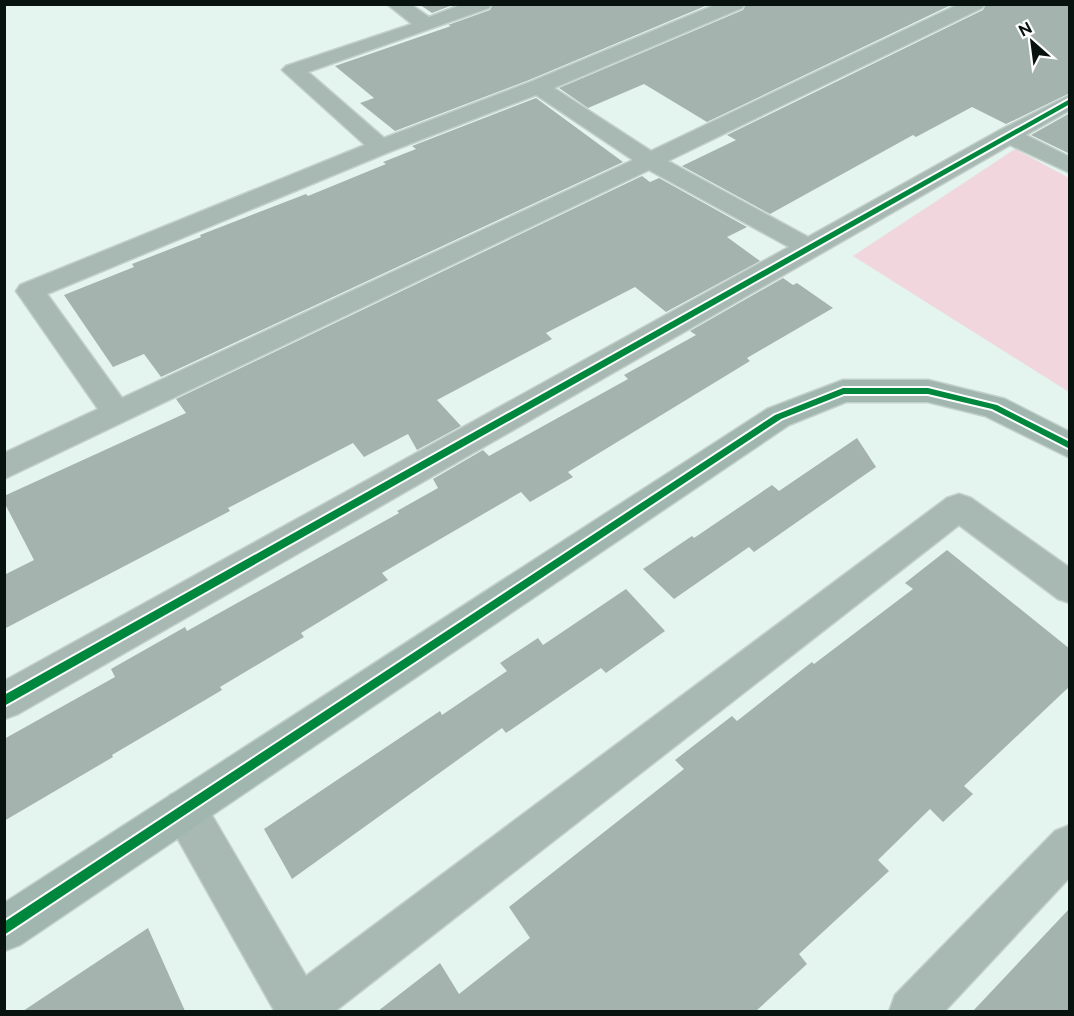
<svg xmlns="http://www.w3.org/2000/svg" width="1074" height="1016" font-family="Raleway,sans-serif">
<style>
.green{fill:#f1d6de}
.building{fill:#a5b3ae}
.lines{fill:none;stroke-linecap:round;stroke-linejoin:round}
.street-casing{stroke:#c2cfca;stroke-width:3}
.secondary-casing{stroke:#c2cfca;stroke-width:3}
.street{fill:#a7b9b2;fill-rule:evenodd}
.secondary{fill:#a1b6af;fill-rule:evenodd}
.cycleway-casing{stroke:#fff;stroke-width:4}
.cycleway{fill:#00873e;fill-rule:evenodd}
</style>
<rect width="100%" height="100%" fill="#e3f5ee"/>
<!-- green -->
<polygon class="green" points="1015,149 1069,178 1069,392 853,256"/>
<!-- building -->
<g class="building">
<polygon points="419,4 455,4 432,13"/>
<polygon points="493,4 710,4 529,80 395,131 360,103 374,98 335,66 451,26 448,25 490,10"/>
<polygon points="746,4 953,4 707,122 644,84 588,108 559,88 743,10"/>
<polygon points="986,4 1070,4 1070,93 1006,124 972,107 916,137 913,135 770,214 682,166 736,140 727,135 983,10"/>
<polygon points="536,98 623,162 161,377 144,354 113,367 64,295 134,267 132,264 201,237 200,235 306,194 308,196 386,164 383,162 416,149 412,146"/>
<polygon points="1070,113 1070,154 1031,135"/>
<polygon points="642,176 650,182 659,178 747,227 727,237 760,261 666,312 635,287 546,333 552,339 437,400 461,426 417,450 408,434 364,457 353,443 228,508 230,511 4,629 4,575 34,560 4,502 4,496 186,413 176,399"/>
<polygon points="783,278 793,285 797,283 833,308 747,358 750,361 568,472 573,477 530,502 521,492 382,573 388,580 301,633 304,637 220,687 222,690 112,755 113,757 4,821 4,739 115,677 111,669 185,627 187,631 399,513 397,511 438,488 433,479 483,450 489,456 628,379 624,375 696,335 690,331"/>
<polygon points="857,438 876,467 754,552 749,547 674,599 643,569 692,536 694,538 772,485 779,491"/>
<polygon points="947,550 1070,649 1070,686 964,786 973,794 943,822 930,809 878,860 889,871 799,954 807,964 756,1011 378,1011 440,963 459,994 530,938 509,907 684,769 675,760 732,716 737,721 812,662 814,664 913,589 905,583"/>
<polygon points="626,589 665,631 606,673 601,668 506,733 502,728 292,879 264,829 440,711 442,715 507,671 500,663 538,638 543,645"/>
<polygon points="1070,908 1070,1011 973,1011"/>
<polygon points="148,928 185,1011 23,1011"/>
</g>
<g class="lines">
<defs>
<g id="street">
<path d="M387 4H410L429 17 463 4H491L489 8 308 72 384 138 530 82 717 4H744L742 8 554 88 651 151 959 4H984L982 8 668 161 808 237 1000 130 1070 95V110L1026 135 1070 157V173L1010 145 18 714 4 719V681L789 247 649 170 4 479V453L98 409 16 291 20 285 365 145 282 70 286 66 412 24ZM536 95 633 160 122 398 47 294 389 152Z"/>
<polygon points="959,494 971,498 1070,568 1070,603 1058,599 959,525 334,1012 275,1012 170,825 164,810 170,795 185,789 200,795 306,976 947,498"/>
<polygon points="1070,825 1070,877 944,1012 889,1012 895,995 1055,831"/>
</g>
<polygon id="secondary" points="843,380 928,380 1005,399 1070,432 1070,458 985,416 928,402 846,402 789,425 20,945 4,951 4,903 767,409"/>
</defs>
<!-- street casing -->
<use href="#street" class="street-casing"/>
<!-- secondary casing -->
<use href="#secondary" class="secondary-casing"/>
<!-- street -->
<use href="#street" class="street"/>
<!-- secondary -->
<use href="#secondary" class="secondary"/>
<defs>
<g id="cycleway">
<polygon points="1070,99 1070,104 4,706 4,695"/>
<polygon points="843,388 928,388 997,405 1070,442 1070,449 992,409 928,394 844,394 781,419 4,935 4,922 775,415"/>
</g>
</defs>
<!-- cycleway casing -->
<use href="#cycleway" class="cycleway-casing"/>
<!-- cycleway -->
<use href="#cycleway" class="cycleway"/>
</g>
<!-- border -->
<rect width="1074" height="1016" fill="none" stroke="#081310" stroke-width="12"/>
<!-- north arrow -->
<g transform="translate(1032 42) rotate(332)" stroke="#ffffff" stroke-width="4.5" paint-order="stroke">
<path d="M0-4.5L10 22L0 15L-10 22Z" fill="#081310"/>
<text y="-9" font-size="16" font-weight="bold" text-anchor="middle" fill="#081310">N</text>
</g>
</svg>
